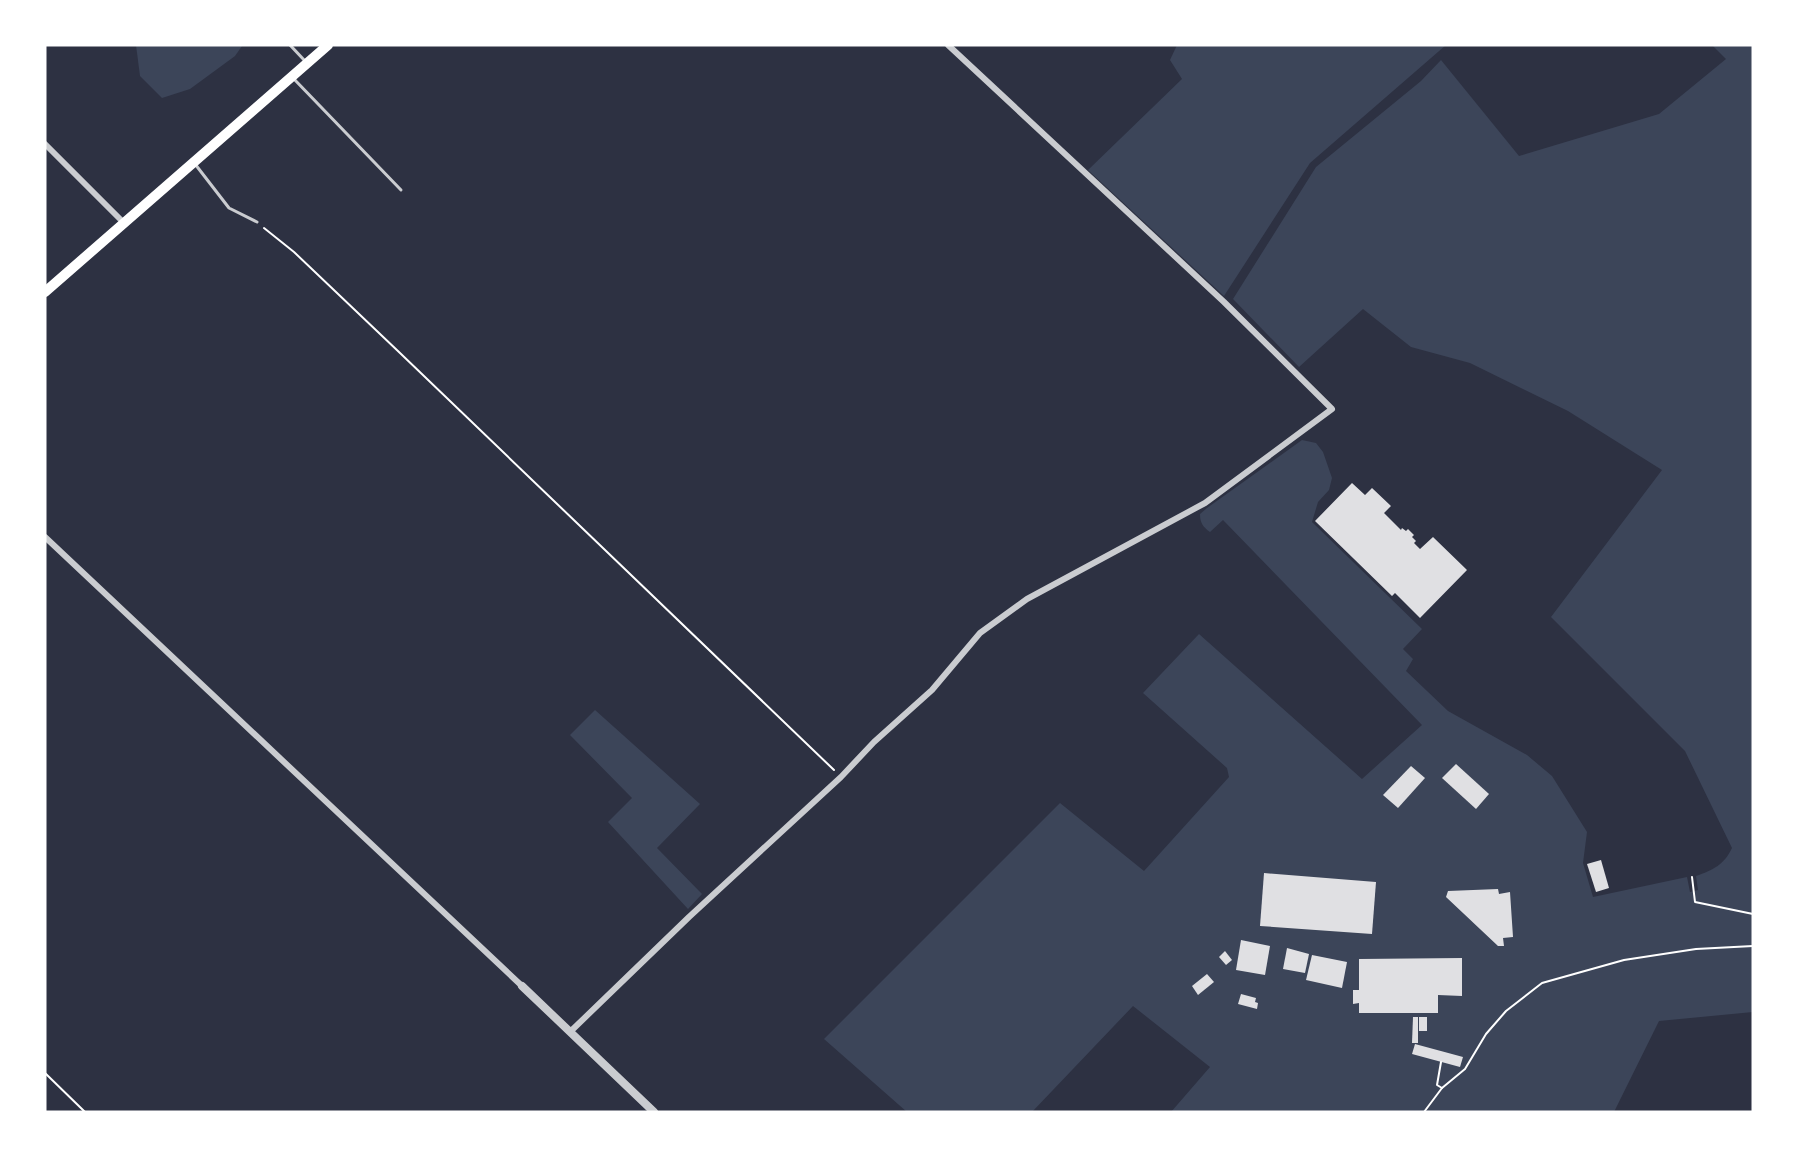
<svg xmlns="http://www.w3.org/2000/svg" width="1798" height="1157" font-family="Cabin,sans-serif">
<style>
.green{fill:#3c4559}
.building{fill:#e0e0e3}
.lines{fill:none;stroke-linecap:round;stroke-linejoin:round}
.path{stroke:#fff;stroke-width:2}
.service{stroke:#caccd0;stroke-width:3}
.minor{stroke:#caccd0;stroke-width:6}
.tertiary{stroke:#caccd0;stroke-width:8}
.trunk{stroke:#fff;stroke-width:10}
</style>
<rect width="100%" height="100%" fill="#2d3142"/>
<!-- green -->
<g class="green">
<polygon points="136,45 242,45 242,46 235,56 190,89 162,98 140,76"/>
<polygon points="1177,45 1446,45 1310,163 1224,296 1088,170 1182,79 1170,60"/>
<path d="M1712 45H1753V1012L1659 1021 1614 1112H1171L1210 1067 1133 1006 1032 1112H907L824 1039 1060 803 1144 871 1229 777 1227 768 1143 693 1199 634 1362 779 1422 725 1223 520 1210 532C1203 527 1200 523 1200 514L1207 508 1302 440 1316 443 1323 452 1332 478 1329 490 1318 502 1312 522 1422 629 1403 649 1413 659 1406 671 1448 711 1527 755 1552 776 1587 832 1583 863 1593 897 1687 877 1690 892 1698 890 1696 876C1713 870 1724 865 1732 848L1685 751 1551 617 1662 470 1568 411 1470 363 1411 347 1363 309 1299 367 1233 299 1316 167 1421 81 1441 60 1519 156 1659 114 1726 59Z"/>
<polygon points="595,710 700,804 657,848 702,894 688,909 608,822 632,798 570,735"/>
</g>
<!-- building -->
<g class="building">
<polygon points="1352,483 1365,495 1372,488 1391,506 1384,513 1401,530 1402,528 1406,531 1408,529 1414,535 1412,537 1416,541 1414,543 1420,549 1433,537 1467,570 1420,618 1395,593 1392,596 1315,521"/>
<polygon points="1456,764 1489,794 1476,809 1442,778"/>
<polygon points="1411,766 1425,778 1398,808 1383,795"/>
<polygon points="1601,860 1609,888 1596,892 1587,864"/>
<polygon points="1264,873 1376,882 1372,934 1260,926"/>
<polygon points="1498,889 1499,894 1510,892 1513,937 1503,938 1504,946 1498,946 1446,897 1448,891"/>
<polygon points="1241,940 1270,946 1265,975 1236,970"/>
<polygon points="1287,948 1309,954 1305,973 1283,969"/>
<polygon points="1225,951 1232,960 1226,965 1219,957"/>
<polygon points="1312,955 1347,962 1342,988 1306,980"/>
<polygon points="1462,958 1462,996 1438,995 1438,1013 1359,1013 1359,1003 1353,1004 1353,990 1359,990 1359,959"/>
<polygon points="1207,974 1214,982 1198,995 1192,986"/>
<polygon points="1241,994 1256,998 1255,1002 1258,1003 1257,1009 1238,1004"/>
<polygon points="1413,1017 1418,1017 1418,1043 1412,1043"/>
<rect x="1419" y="1017" width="8" height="14"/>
<polygon points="1415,1044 1463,1057 1460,1067 1412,1054"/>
</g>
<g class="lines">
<!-- path -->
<g class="path">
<polyline points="264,228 294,252 400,353 834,770"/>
<polyline points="1692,877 1695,902 1753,914"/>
<polyline points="1441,1062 1437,1085 1442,1088"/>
<polyline points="45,1073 85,1112"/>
<polyline points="1424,1112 1442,1088 1465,1069 1486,1034 1506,1011 1542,983 1624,960 1696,949 1753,946"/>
</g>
<!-- service -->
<g class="service">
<polyline points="290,45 305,61"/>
<polyline points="293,78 401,190"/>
<polyline points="195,164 229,208 257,222"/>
</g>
<!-- minor -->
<g class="minor">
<polyline points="45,144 124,223"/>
<polyline points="45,537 522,986"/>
<polyline points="571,1031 689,917 841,777 874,742 932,690 980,633 1027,599 1205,503 1332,409 1224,302 948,45"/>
</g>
<!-- tertiary -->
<polyline class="tertiary" points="522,986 654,1112"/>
<!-- trunk -->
<polyline class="trunk" points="45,292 328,45"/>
</g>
<!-- border -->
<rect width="1798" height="1157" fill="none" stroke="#ffffff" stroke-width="93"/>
</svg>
